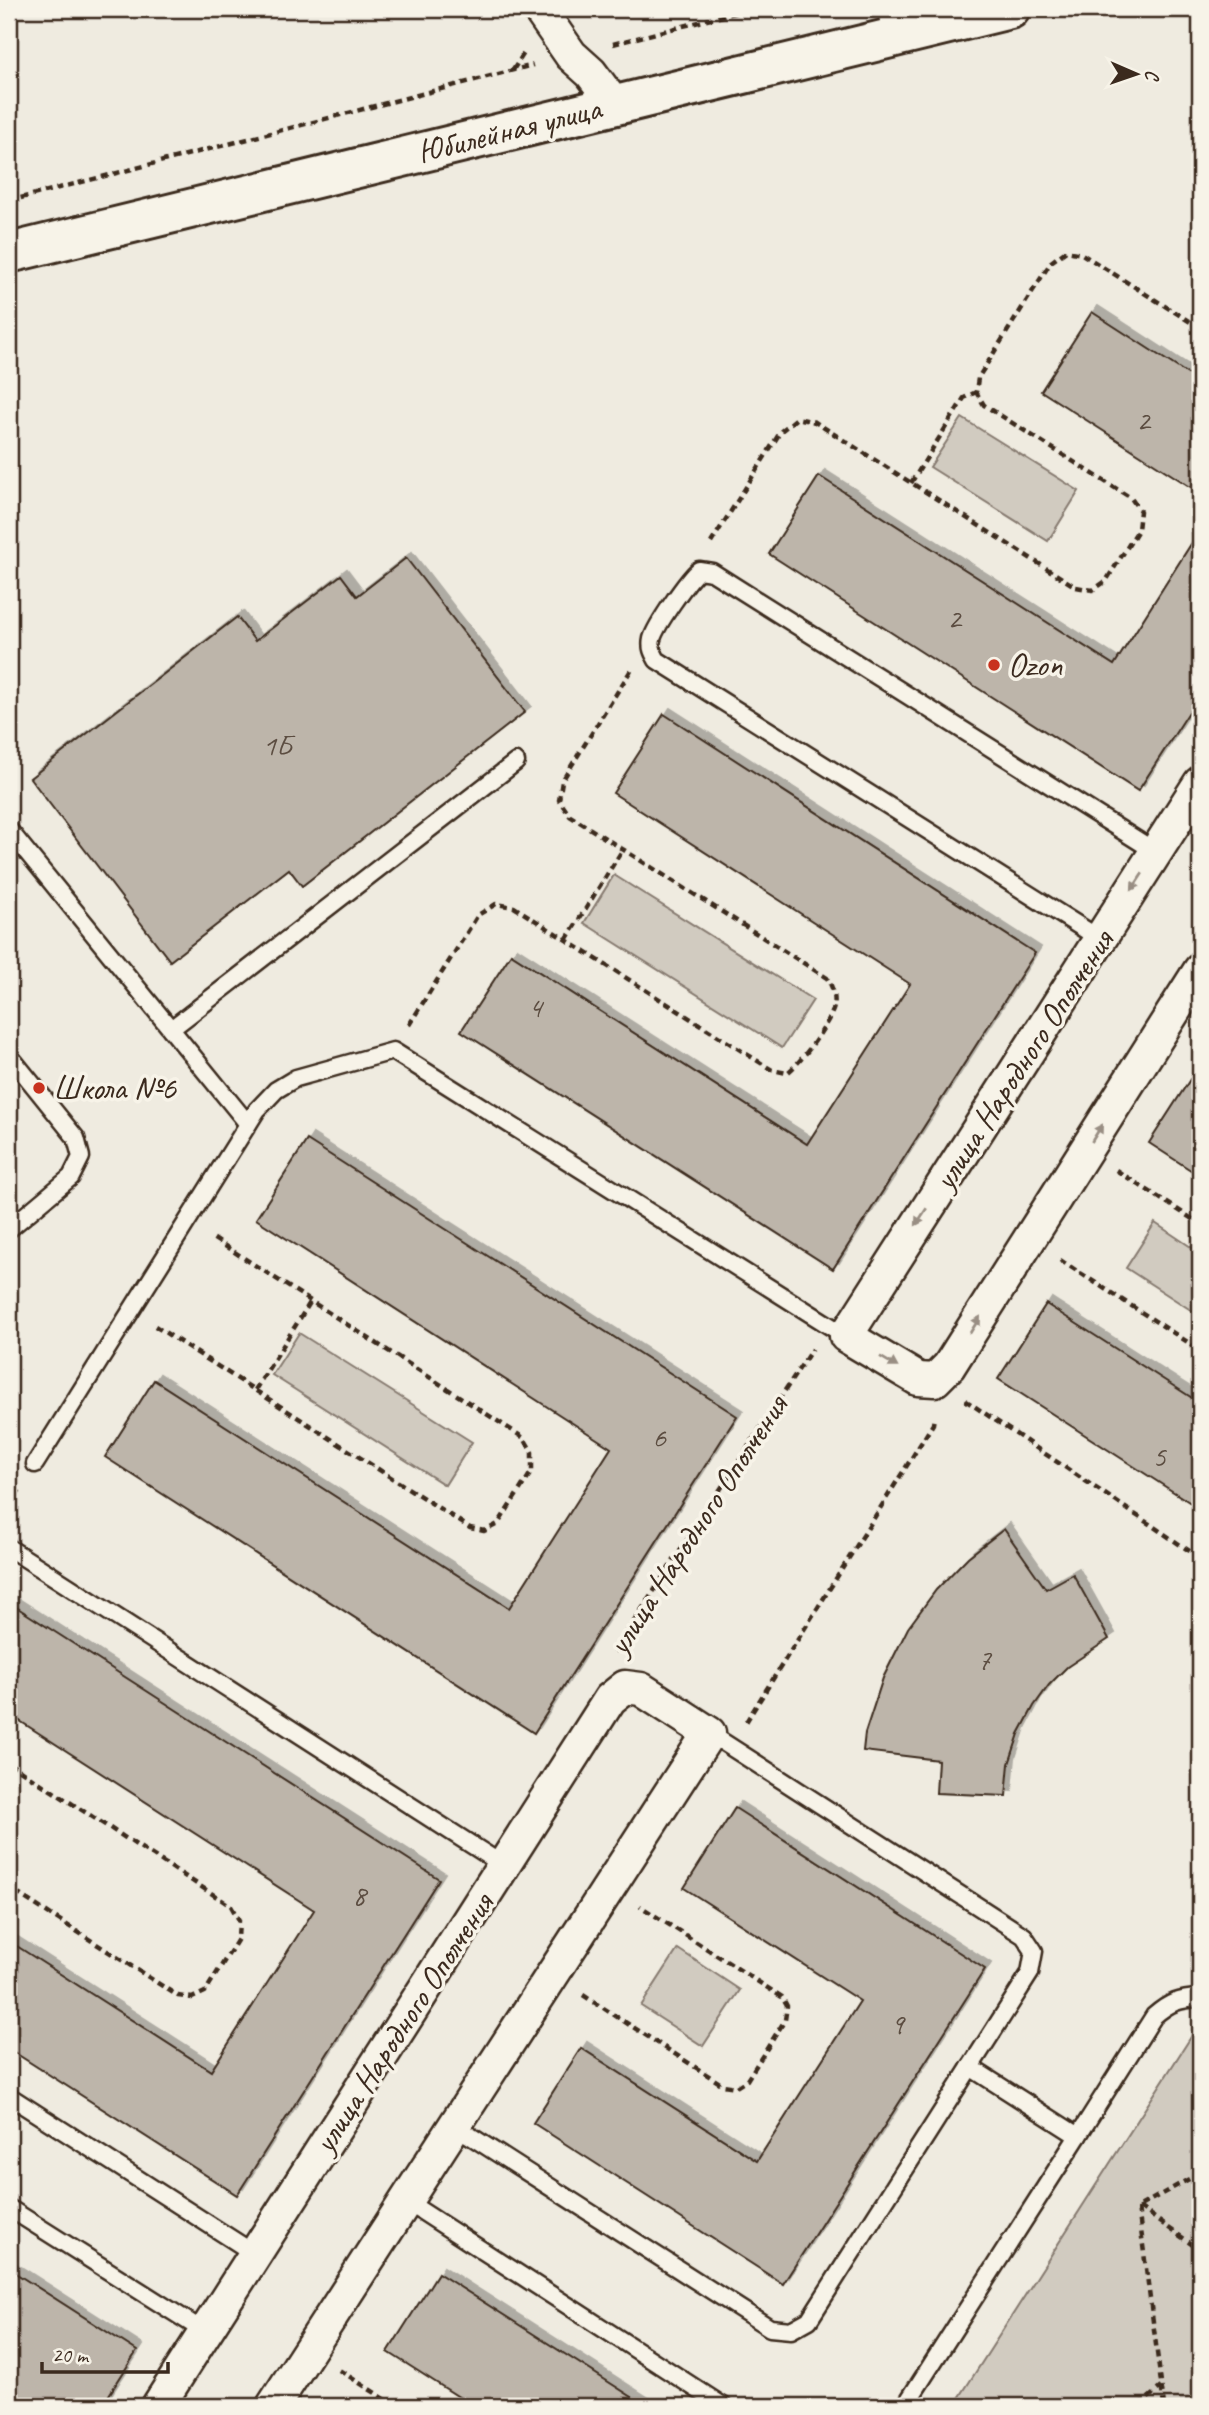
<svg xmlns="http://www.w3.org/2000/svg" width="1209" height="2415" font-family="Caveat,sans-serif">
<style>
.green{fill:#d1cbc0;stroke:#867a6f;stroke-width:2}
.building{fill:#bdb5aa;stroke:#3b2a1e;stroke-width:2;filter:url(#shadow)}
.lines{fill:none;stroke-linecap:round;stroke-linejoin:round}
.lane-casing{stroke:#3b2a1e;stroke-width:21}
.street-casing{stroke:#3b2a1e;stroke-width:37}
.secondary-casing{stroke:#3b2a1e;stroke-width:44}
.path{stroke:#3b2a1e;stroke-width:4.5;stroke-dasharray:7 5;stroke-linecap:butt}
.lane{stroke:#f7f3e8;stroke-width:16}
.street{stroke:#f7f3e8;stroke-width:32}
.secondary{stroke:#f7f3e8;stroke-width:38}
.oneway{fill:#998e83}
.poi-dot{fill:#c8321e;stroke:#f7f3e8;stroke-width:2.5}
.labels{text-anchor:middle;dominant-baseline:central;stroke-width:7;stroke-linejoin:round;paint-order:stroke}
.number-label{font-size:30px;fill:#5c4d41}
.street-label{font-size:33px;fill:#3b2a1e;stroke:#f7f3e8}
.poi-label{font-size:33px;fill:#3b2a1e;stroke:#f7f3e8;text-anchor:start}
</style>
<defs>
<filter id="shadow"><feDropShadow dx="6" dy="-6" stdDeviation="0" flood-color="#0004"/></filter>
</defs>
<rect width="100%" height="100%" fill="#efebe0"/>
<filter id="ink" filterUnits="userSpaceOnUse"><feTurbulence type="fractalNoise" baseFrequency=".0143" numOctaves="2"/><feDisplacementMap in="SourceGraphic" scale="14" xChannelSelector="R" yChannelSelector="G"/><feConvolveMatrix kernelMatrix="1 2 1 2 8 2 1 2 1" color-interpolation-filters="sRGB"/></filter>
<g filter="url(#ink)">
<!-- green -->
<g class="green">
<polygon points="962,418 1079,491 1048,541 930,467"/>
<polygon points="614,875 813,1000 782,1048 584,923"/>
<polygon points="1155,1223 1200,1253 1200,1316 1126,1268"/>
<polygon points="299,1333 472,1442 445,1485 272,1375"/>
<polygon points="678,1949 740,1990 703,2046 641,2006"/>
<polygon points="1200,2023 1200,2406 954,2406"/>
</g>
<!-- building -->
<g class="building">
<polygon points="1092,312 1200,382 1200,493 1041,391"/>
<polygon points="819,476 1114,665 1200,530 1200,695 1138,791 769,554"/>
<polygon points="406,558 525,712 302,886 289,869 170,961 30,778 237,617 255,641 341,575 357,596"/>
<polygon points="664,714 1035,953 833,1269 461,1031 511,954 807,1144 910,984 613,793"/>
<polygon points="1200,1064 1200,1176 1149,1143"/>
<polygon points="307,1140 737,1416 534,1733 105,1457 154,1380 509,1608 611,1448 256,1219"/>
<polygon points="1046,1304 1200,1403 1200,1509 998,1379"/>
<polygon points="1004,1529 1046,1589 1073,1574 1109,1639 1067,1667 1049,1685 1034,1706 1019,1734 1009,1764 1006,1796 936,1793 938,1760 863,1751 865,1733 883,1678 908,1628 936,1590 968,1557"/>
<polygon points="10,1603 439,1879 237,2195 9,2049 9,1941 211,2071 314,1910 9,1714"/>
<polygon points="735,1808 985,1969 783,2284 533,2123 581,2048 757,2161 860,2001 684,1888"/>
<polygon points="9,2269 137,2351 102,2406 9,2406 9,2387 12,2382 9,2380"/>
<polygon points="438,2273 646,2406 473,2406 388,2352"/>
</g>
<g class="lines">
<defs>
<g id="lane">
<polyline points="886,9 894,37"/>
<polyline points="9,830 248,1124"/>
<path d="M1100 939 657 660C653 653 650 648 652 639 656 625 688 579 699 570L712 572 1156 852"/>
<polyline points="171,1029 516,762"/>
<polyline points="9,1055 76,1138 81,1157 71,1177 9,1229"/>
<polyline points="35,1464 257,1110 276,1090 296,1078 393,1051 846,1336"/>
<polyline points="9,1548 503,1865"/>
<polyline points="9,2096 255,2254"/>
<polyline points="455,2126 770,2328 791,2330 809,2320 1030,1973 1034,1951 1024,1936 709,1733"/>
<path d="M1078 2136 1154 2016C1170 2002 1179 1999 1200 1998"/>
<polyline points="406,2201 723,2406"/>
<polyline points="9,2208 205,2332"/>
<polyline points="905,2406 1078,2136 970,2067"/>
</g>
<g id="street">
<polyline points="539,9 571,55 591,73 614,104"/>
<polyline points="1200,783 846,1336 918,1379 935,1380 949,1366 1200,970"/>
<polyline points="158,2406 610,1699 625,1687 641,1689 709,1733 273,2406"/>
</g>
<polyline id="secondary" points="9,253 1010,9"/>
</defs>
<!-- lane casing -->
<use href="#lane" class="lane-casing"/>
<!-- street casing -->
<use href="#street" class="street-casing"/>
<!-- secondary casing -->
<use href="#secondary" class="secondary-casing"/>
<!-- path -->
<g class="path">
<polyline points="613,44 750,9"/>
<polyline points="513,70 524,53"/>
<polyline points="9,201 533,65"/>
<polyline points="911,483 964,398 976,392"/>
<polyline points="711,543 781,431 797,418 815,422 1076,587 1093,590 1106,581 1138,530 1140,511 1131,498 984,405 976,392 978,378 1051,262 1066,251 1082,254 1200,328"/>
<polyline points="566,940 623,849"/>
<path d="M409 1025 478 915 496 904 514 907 772 1070 787 1073C801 1063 827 1026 833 1010 837 999 833 988 827 978L570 816 559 800 562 781 631 670"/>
<polyline points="1116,1170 1200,1224"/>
<polyline points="1060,1260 1200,1350"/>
<polyline points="155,1326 470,1528 484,1531 498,1524 532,1471 532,1452 524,1438 211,1237"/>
<polyline points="255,1390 311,1301"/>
<polyline points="965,1400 1200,1558"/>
<polyline points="9,1506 20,1489"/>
<polyline points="614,1652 812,1349"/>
<polyline points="746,1722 933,1424 934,1417"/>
<polyline points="9,1763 231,1906 239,1920 238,1939 205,1992 192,1998 178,1996 9,1888"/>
<polyline points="583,1995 723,2085 736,2087 747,2080 785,2020 787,2006 782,1997 640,1906"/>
<polyline points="1139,2207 1200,2250"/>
<polyline points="339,2370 396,2406"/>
<polyline points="1139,2406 1161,2387"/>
<polyline points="1164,2406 1138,2207 1200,2173"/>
</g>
<!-- lane -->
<use href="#lane" class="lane"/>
<!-- street -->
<use href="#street" class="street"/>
<!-- secondary -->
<use href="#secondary" class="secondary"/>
</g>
<!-- one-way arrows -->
<defs><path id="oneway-solid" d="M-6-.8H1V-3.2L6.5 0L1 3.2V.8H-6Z" transform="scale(1.75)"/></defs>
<g class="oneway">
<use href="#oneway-solid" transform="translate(1137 882) rotate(123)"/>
<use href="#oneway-solid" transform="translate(1097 1133) rotate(-58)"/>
<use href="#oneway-solid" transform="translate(921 1217) rotate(123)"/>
<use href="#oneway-solid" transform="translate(975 1325) rotate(-58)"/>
<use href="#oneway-solid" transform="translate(889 1362) rotate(31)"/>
</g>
</g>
<!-- markers -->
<g class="poi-dot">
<circle cx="994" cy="665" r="7"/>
<circle cx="39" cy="1088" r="7"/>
</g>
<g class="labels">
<!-- number labels -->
<g class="number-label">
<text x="1143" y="420">2</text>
<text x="954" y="618">2</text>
<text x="277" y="745">1Б</text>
<text x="535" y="1007">4</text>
<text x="659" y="1437">6</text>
<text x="1159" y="1456">5</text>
<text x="984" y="1659">7</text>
<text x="359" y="1895">8</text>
<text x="897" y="2024">9</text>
</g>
<!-- street labels -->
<g class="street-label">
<text transform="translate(509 130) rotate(-14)">Юбилейная улица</text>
<text transform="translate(1023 1060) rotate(-57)">улица Народного Ополчения</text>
<text transform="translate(697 1525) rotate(-57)">улица Народного Ополчения</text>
<text transform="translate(403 2023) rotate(-57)">улица Народного Ополчения</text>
</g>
<!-- poi labels -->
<g class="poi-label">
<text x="1008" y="665">Ozon</text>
<text x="53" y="1088">Школа №6</text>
</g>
</g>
<!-- margin -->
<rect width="1209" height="2415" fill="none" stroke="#f7f3e8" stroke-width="35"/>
<rect x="18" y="18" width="1174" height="2380" fill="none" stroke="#3b2a1e" stroke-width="2.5" filter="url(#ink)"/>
<!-- north arrow -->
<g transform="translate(1136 74) rotate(92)" stroke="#f7f3e8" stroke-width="5" paint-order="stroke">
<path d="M0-5L12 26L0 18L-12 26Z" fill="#3b2a1e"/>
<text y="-10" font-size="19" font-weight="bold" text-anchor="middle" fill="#3b2a1e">С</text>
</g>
<!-- scale -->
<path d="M42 2362v10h126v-10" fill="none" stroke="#3b2a1e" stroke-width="3.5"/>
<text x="52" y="2362" font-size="21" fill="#3b2a1e" stroke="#f7f3e8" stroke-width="5" paint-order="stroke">20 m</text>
</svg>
